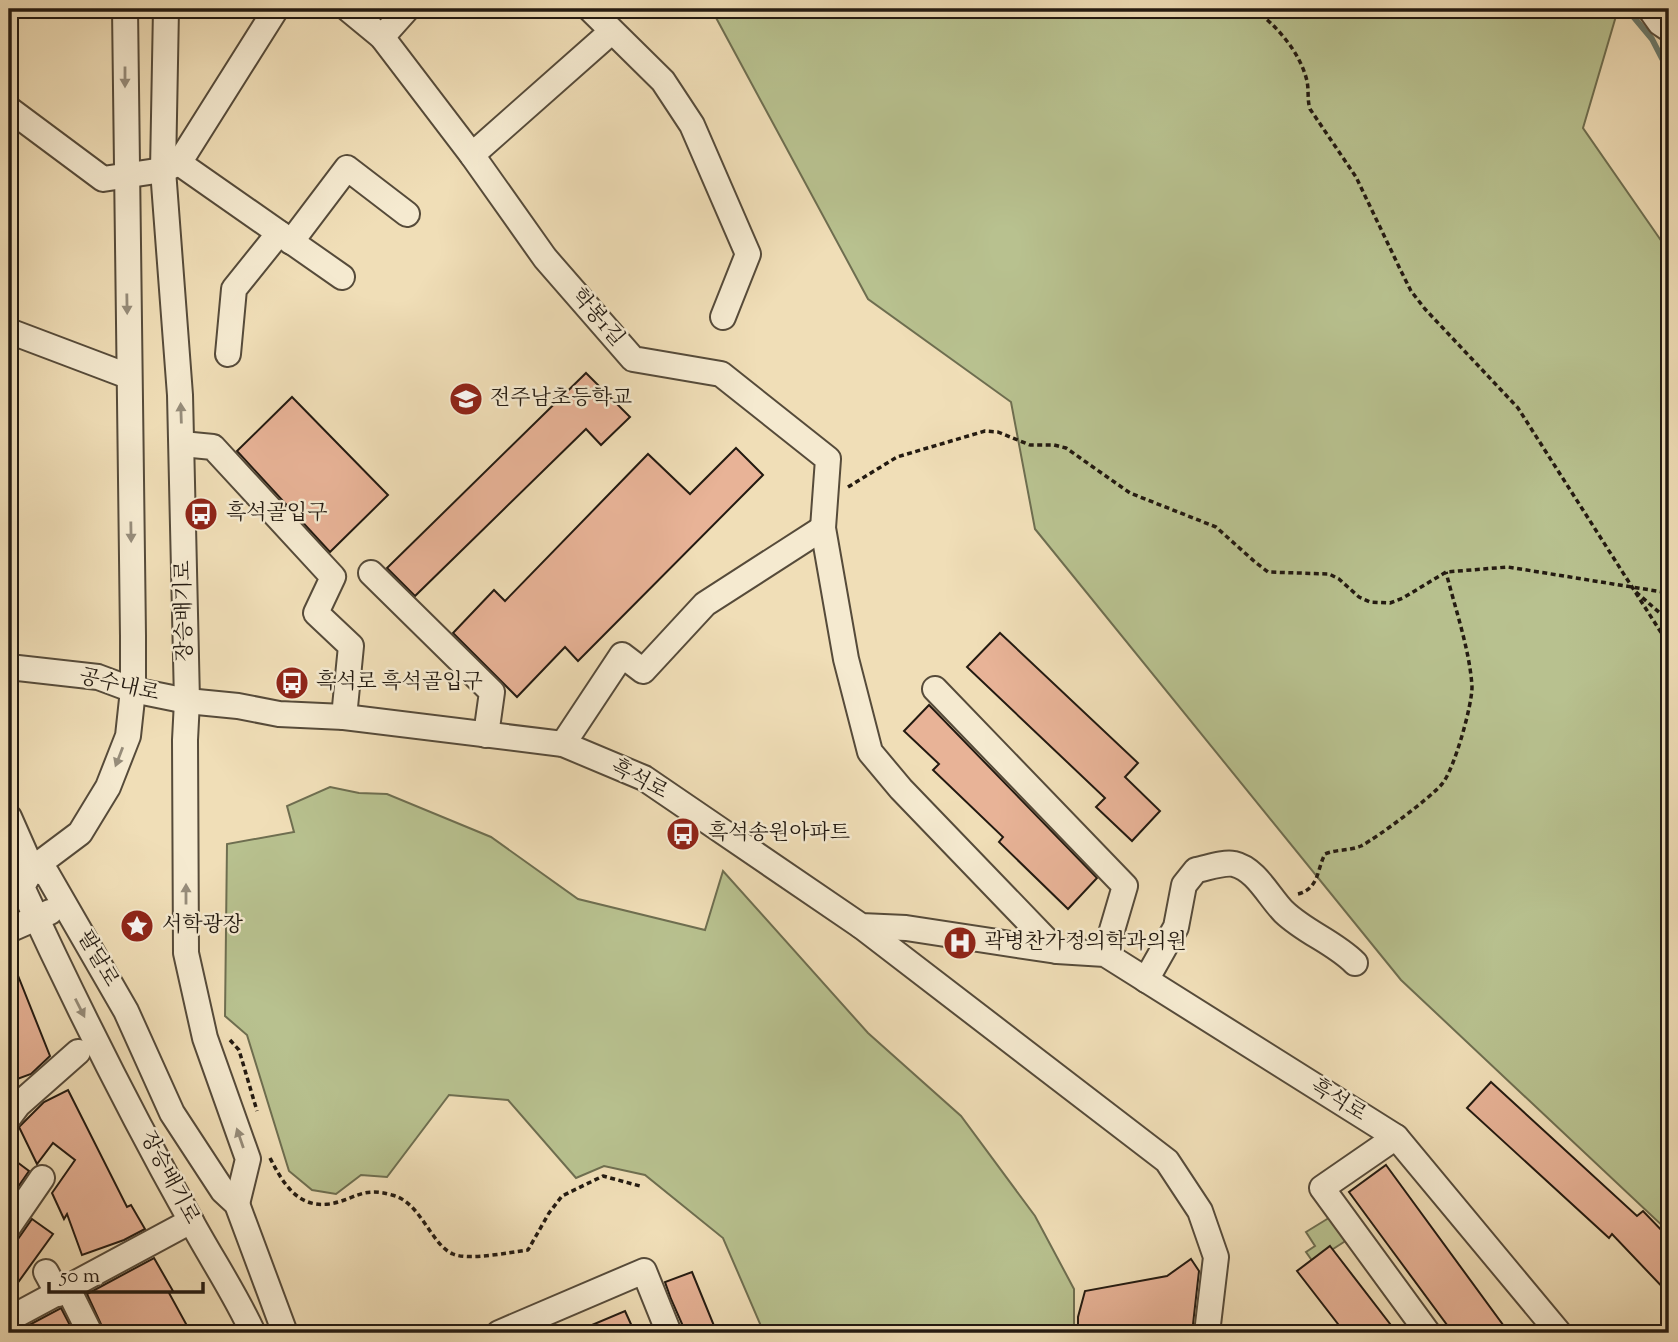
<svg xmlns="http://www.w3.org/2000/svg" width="1678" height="1342" font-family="'Sorts Mill Goudy','Noto Serif KR',serif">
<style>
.green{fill:#b8c18f;stroke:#6e6e50;stroke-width:2}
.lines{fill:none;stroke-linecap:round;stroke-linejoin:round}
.stream{stroke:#6b7b6d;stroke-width:6}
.building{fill:#e8b397;stroke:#231a11;stroke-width:2}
.minor-casing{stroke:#564b3a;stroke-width:28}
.path{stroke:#231a11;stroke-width:3.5;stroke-dasharray:5 3.5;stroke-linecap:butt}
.minor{stroke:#f5ead0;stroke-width:24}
.oneway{fill:#968c7a}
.labels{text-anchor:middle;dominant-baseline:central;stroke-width:5;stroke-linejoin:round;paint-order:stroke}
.street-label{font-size:21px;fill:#231a11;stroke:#f5ead0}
.poi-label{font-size:21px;fill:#231a11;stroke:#f5ead0;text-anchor:start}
</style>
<rect width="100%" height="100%" fill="#f0deb7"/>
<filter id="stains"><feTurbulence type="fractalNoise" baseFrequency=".00286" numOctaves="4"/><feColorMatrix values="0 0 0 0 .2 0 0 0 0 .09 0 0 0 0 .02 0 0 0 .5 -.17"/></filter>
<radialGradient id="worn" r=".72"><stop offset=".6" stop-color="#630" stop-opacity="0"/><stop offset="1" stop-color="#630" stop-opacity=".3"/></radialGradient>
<!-- green -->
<g class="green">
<polygon points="707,9 1609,9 1616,16 1583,128 1669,252 1669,1232 1401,980 1035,529 1011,402 868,299 714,14"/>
<polygon points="330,787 359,793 387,794 491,837 578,899 705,930 723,871 868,1033 961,1116 1035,1216 1074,1289 1074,1333 764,1333 723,1238 645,1175 604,1166 576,1178 508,1100 449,1095 387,1177 361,1175 336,1194 312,1190 289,1171 247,1035 225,1016 227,844 294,832 287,806"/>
<polygon points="1332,1216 1347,1240 1313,1262 1306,1252 1315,1246 1306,1232"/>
</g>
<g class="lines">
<!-- stream -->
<polyline class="stream" points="1627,9 1652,39 1669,72"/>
</g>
<!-- building -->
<g class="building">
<polygon points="586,373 630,417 601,445 586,429 415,596 387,568"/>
<polygon points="292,397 388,495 330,552 237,451"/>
<polygon points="736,448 763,475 578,661 565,647 517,697 453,633 494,590 505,601 648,454 690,494"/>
<polygon points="1000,633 1138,763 1125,777 1160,811 1132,841 1096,807 1105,798 967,667"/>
<polygon points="929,705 1097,878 1068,909 999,842 1003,837 933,770 939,764 904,731"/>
<polygon points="9,953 50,1056 31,1074 9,1082"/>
<polygon points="1491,1082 1637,1216 1643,1211 1669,1238 1669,1294 1612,1234 1609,1238 1467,1108"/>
<polygon points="68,1090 127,1207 131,1205 145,1229 124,1240 82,1255 67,1214 64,1219 52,1193 75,1160 53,1143 37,1164 19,1127 44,1102"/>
<polygon points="9,1156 29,1171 9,1200"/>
<polygon points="1386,1165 1509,1333 1453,1333 1388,1245 1349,1192"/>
<polygon points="32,1219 53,1234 9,1295 9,1252"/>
<polygon points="1330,1246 1397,1333 1345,1333 1297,1271"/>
<polygon points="154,1258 173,1291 169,1293 191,1333 105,1333 87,1294"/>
<polygon points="1191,1259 1199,1271 1192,1333 1078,1333 1078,1317 1085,1291 1167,1276"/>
<polygon points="692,1272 717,1333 686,1333 671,1299 665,1282"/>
<polygon points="61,1308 74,1333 12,1333 16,1332"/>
<polygon points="625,1311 635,1333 573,1333"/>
</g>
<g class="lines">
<defs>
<g id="minor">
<path d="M125 9 133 636V690L128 736 108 787 80 833 32 869 22 887C74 1000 130 1112 191 1221 211 1258 236 1295 253 1333"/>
<polyline points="166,9 163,170 180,395 187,701 185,740 186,953 205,1038 248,1159 237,1204"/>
<polyline points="348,9 382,37 472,155 545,258 633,359 721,374 828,459 823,528 846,659 870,752 901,789 1057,951"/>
<polyline points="590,9 663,81 692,125 748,254 723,317"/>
<polyline points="1650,9 1660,23 1669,29"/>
<polyline points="382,37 407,9"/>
<polyline points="9,109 103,179 163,170 179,163 276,9"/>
<polyline points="472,155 611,32"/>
<polyline points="179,163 342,277"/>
<polyline points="291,242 347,168 407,214"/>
<polyline points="9,331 128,376"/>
<polyline points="228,354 234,289 279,233"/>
<polyline points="182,444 213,447 333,577 316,613 351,646 344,717"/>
<polyline points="371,573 492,692 486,735"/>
<polyline points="9,667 98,677 133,690 187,701 238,706 279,714 344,717 563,744 644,778 861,926 906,928 1057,951 1105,954 1396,1137 1559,1333"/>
<polyline points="935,689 1125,886 1105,954"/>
<polyline points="563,744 622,655 643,671 705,604 823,528"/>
<polyline points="9,817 32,869"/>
<polyline points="32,869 47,874 126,1011 172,1113 223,1191 237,1204 285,1333"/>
<polyline points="861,926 1167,1161 1200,1211 1216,1257 1207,1333"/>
<polyline points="9,930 50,912"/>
<path d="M1146 980 1176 927 1184 885 1196 870C1207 868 1223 862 1234 864 1256 869 1269 897 1284 912 1306 933 1334 942 1355 963"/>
<polyline points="9,1117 18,1105 78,1052"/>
<polyline points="1396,1137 1322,1188 1428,1333"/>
<polyline points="9,1226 42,1178"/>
<polyline points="46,1272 58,1294"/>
<polyline points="68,1289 90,1333"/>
<polyline points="9,1319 191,1221"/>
<polyline points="499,1333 644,1271 669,1333"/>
</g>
</defs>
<!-- minor casing -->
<use href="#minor" class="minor-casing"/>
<!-- path -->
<g class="path">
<path d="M1254 9C1277 26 1300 52 1307 81 1309 91 1307 99 1310 109L1356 177 1401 271 1411 291 1425 309 1518 408 1669 645"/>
<polyline points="848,487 897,457 985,431 998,432 1030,445 1054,445 1066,448 1130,493 1216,527 1255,562 1268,572 1329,574 1339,579 1359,597 1370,602 1390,603 1403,598 1446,572 1508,567 1669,593"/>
<polyline points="1636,592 1669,621"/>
<path d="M1298 894C1319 889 1317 869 1325 854 1337 849 1349 851 1361 846 1378 837 1429 799 1442 784 1454 770 1472 706 1472 687 1470 651 1455 608 1446 572"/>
<polyline points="230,1040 239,1050 257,1111"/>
<path d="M270 1158C283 1183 297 1208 329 1204 355 1200 361 1186 392 1195 421 1202 431 1245 453 1254 469 1261 510 1252 528 1250L549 1213 562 1196 603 1176 640 1186"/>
</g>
<!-- minor -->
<use href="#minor" class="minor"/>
</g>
<!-- one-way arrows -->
<defs><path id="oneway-solid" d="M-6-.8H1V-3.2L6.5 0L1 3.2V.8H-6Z" transform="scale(1.75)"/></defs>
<g class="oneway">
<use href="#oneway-solid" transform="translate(125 77) rotate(90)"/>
<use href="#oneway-solid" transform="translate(127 304) rotate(89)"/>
<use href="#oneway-solid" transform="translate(181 413) rotate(-92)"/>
<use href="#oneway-solid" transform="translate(131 532) rotate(89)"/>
<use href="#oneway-solid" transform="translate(119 757) rotate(111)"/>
<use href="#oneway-solid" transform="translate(186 894) rotate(-90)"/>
<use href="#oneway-solid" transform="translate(80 1008) rotate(63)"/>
<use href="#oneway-solid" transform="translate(240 1138) rotate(-109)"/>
</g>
<!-- icons -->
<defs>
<symbol id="school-disc" viewBox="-11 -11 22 22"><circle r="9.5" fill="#8f2418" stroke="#f5ead0"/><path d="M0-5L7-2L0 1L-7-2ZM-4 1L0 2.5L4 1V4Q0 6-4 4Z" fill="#fff"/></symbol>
<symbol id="bus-disc" viewBox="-11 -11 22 22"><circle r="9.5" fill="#8f2418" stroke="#f5ead0"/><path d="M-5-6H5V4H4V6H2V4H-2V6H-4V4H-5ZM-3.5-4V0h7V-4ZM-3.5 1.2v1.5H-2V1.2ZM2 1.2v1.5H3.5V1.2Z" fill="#fff"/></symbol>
<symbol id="sight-disc" viewBox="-11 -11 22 22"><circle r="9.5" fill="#8f2418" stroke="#f5ead0"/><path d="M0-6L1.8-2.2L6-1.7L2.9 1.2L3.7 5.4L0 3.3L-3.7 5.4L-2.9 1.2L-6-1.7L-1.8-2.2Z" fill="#fff"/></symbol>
<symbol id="hospital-disc" viewBox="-11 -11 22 22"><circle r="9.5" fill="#8f2418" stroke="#f5ead0"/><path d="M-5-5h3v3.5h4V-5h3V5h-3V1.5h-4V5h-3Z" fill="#fff"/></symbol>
</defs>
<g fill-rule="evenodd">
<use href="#school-disc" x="447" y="380" width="38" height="38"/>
<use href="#bus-disc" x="182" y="495" width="38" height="38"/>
<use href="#bus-disc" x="273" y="664" width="38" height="38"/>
<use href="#bus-disc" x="664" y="815" width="38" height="38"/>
<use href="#sight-disc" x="118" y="907" width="38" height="38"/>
<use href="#hospital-disc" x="941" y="924" width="38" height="38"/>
</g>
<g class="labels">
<!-- street labels -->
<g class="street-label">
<text transform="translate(597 318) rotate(49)">학봉1길</text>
<text transform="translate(185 611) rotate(-91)">장승배기로</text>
<text transform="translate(119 686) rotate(13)">공수내로</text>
<text transform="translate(639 780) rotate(28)">흑석로</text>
<text transform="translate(97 959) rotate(60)">팔달로</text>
<text transform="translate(1338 1101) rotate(32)">흑석로</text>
<text transform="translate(169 1178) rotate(62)">장승배기로</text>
</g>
<!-- poi labels -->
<g class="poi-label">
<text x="490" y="399">전주남초등학교</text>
<text x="226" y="514">흑석골입구</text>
<text x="316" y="683">흑석로 흑석골입구</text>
<text x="708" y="834">흑석송원아파트</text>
<text x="162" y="926">서학광장</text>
<text x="984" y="943">곽병찬가정의학과의원</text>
</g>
</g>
<!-- margin -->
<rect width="1678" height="1342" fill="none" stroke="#f0deb7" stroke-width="35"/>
<rect x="10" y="10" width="1657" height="1321" fill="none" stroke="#231a11" stroke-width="3.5"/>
<rect x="18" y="18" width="1643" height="1307" fill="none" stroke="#231a11" stroke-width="2"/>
<!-- scale -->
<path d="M49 1282v10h154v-10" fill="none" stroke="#231a11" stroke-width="3.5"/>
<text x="60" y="1282" font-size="21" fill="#231a11" stroke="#f5ead0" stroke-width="5" paint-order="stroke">50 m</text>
<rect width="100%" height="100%" filter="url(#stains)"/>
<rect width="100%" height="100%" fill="url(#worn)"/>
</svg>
